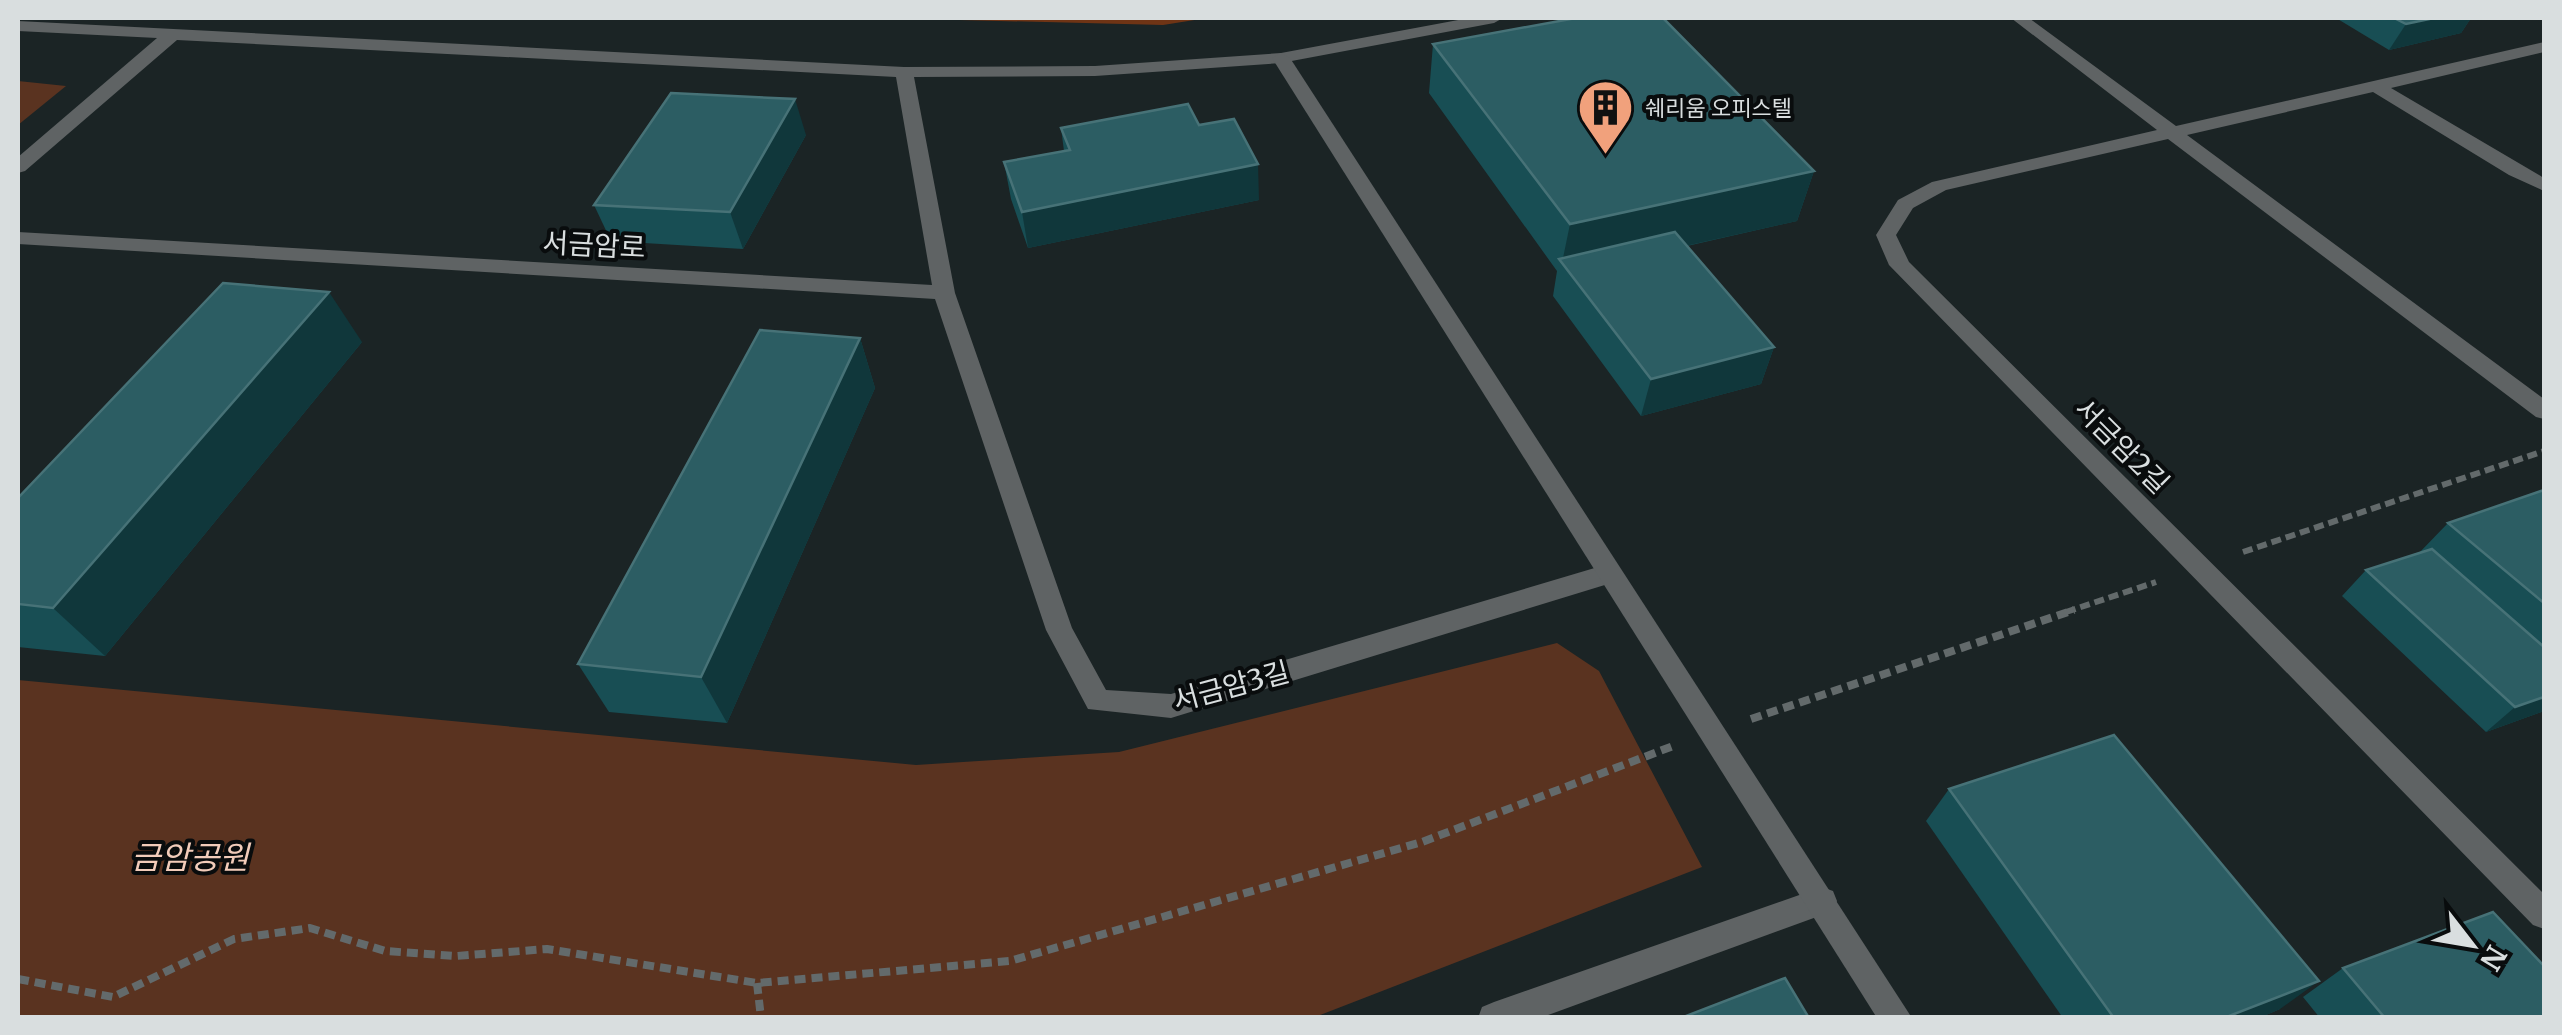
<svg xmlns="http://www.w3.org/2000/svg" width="2562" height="1035" font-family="Merriweather,'Noto Sans KR',serif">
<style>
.green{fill:#5a3320}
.forest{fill:#6f3415}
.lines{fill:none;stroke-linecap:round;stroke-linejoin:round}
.path-far1{stroke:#636a6b;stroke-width:6;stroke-dasharray:10 5;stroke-linecap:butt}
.path{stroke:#636a6b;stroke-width:8;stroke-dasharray:11 6;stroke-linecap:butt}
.minor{fill:#5f6364;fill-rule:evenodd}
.tertiary{fill:#5f6364;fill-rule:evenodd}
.wall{fill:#184e54}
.shaded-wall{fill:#10373b}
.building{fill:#2c5d63;stroke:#477277;stroke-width:2.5}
.labels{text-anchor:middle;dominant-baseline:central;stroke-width:8;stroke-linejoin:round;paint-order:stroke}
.far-poi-label{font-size:22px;fill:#d9dedf;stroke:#090c0d;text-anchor:start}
.street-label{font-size:28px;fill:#d9dedf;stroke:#090c0d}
.near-park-label{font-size:32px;font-style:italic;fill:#f2ccba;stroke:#090c0d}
</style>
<rect width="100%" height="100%" fill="#1b2425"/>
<!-- green -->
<g class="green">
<polygon points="18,81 66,86 18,125"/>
<polygon points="1557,643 1599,671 1702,867 1315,1017 18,1017 18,680 916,765 1119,752"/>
</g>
<!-- forest -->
<polygon class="forest" points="881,18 1207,18 1163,25"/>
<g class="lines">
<!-- path-far1 -->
<g class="path-far1">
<polyline points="2243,552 2544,451"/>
<polyline points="2066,612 2156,582"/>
</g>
<!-- path -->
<g class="path">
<polyline points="1751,719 2074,610"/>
<polyline points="18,979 113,997 234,939 310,928 385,951 456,956 547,949 757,983 1010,961 1422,842 1673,746"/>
<polyline points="757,983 761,1018"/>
</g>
<!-- minor -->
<g class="minor">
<polygon points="1469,18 1503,18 1494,23 1281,63 1095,76 914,77 955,293 1072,628 1106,690 1171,694 1608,564 1617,567 1621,574 1617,581 1608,584 1171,718 1088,709 1046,630 935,299 18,244 18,232 932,285 896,77 177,40 25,171 18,173 18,157 157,38 18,31 18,21 904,67 1095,66 1281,53"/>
<polygon points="2011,18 2029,18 2176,126 2544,42 2544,52 2391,88 2544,178 2544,191 2509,175 2373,92 2187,135 2544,399 2544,419 2536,417 2168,139 1946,190 1913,208 1896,235 1909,262 2544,894 2544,929 2533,925 1889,265 1876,235 1898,200 1932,182 2157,130"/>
<polygon points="1822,887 1833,891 1837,901 1833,911 1822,915 1540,1018 1478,1018 1482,1007 1494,1002"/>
</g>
<!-- tertiary -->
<polygon class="tertiary" points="1281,53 1290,58 1912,1018 1877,1018 1272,58"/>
</g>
<!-- wall -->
<g class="wall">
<polygon points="2336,18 2471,18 2461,33 2389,50"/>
<polygon points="1433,44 1814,171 1797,221 1687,246 1774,347 1761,384 1641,416 1553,296 1557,271 1429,93"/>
<polygon points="1199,125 1259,200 1028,248 1011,199 1004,162 1064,151 1061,128"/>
<polygon points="806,135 743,249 611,241 594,205"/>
<polygon points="860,338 875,388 727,723 609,712 578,664"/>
<polygon points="362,342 105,656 18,647 18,498"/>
<polygon points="2544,490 2544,711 2486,732 2342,596 2366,570 2419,553 2448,523"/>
<polygon points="1949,789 2280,1009 2259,1018 2063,1018 1926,821"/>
<polygon points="2343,968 2544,1018 2320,1018 2303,997"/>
</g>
<!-- shaded-wall -->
<g class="shaded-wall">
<polygon points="2434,18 2471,18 2461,33 2389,50 2406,24"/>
<polygon points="795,99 806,135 743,249 730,212"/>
<polygon points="1258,164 1259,200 1028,248 1022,212"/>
<polygon points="1814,171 1797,221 1569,272 1562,263 1570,224"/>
<polygon points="329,292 362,342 105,656 53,608"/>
<polygon points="860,338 875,388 727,723 701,677"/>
<polygon points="1774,347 1761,384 1641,416 1651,379"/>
<polygon points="2544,697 2544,711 2486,732 2515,707"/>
<polygon points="2319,981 2280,1009 2259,1018 2224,1018"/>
</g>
<!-- building -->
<g class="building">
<polygon points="1576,18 1663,18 1814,171 1570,224 1433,44"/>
<polygon points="2394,18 2434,18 2406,24"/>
<polygon points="671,93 795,99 730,212 594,205"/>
<polygon points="1188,104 1199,125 1234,119 1258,164 1022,212 1004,162 1070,150 1061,128"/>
<polygon points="1675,232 1774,347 1651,379 1559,259"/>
<polygon points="223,283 329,292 53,608 18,604 18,498"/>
<polygon points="760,330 860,338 701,677 578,664"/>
<polygon points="2544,490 2544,603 2448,523"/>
<polygon points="2432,549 2544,647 2544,697 2515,707 2366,570"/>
<polygon points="2114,735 2319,981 2224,1018 2114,1018 1949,789"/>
<polygon points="2493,912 2544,966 2544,1018 2385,1018 2343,968"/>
<polygon points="1785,978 1809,1018 1681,1018"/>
</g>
<!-- icons -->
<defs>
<symbol id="building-pin" viewBox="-11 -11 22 30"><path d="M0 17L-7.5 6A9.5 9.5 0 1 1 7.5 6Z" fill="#f1a17c" stroke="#090c0d"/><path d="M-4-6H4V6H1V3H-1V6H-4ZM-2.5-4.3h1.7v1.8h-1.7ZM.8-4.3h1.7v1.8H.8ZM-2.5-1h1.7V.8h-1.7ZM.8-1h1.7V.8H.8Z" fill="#111"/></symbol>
</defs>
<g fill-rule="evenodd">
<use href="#building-pin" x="1574" y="76" width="63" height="86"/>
</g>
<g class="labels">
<!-- far-poi labels -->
<g class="far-poi-label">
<text x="1645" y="108">쉐리움 오피스텔</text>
</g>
<!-- street labels -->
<g class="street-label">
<text transform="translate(594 245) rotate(3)">서금암로</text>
<text transform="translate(2122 446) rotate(45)">서금암2길</text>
<text transform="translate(1231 686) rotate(-15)">서금암3길</text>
</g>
<!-- near-park labels -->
<g class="near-park-label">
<text x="190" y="858">금암공원</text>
</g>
</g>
<!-- border -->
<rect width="2562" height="1035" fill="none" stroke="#d9dedf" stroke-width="40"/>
<!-- north arrow -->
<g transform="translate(2472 945) rotate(121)" stroke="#090c0d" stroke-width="8" paint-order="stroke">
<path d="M0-8L18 38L0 25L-18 38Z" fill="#d9dedf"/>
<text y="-15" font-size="28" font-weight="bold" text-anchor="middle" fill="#d9dedf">N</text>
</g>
</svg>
